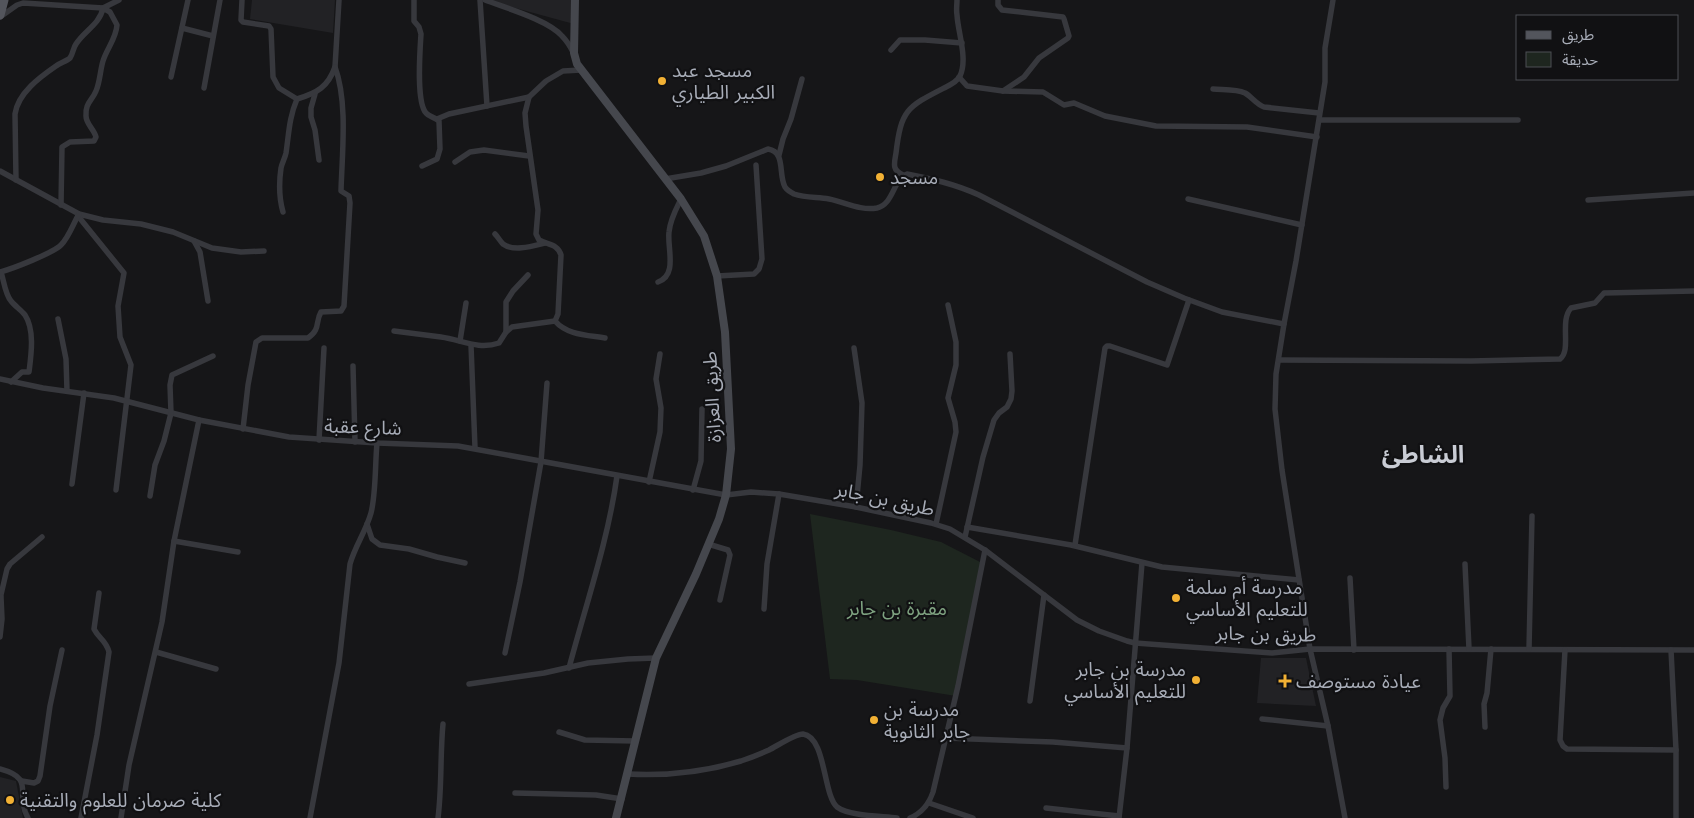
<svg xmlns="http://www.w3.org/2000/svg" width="1694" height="818" font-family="Jost,'Noto Sans Arabic',sans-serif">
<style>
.built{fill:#222225}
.green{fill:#1e261f}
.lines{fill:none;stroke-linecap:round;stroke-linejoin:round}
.street{stroke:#37383d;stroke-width:5.5}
.secondary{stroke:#45474d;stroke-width:8}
.primary{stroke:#53555c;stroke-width:9}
.poi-dot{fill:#f2b134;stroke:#111113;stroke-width:2}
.labels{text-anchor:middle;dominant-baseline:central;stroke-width:4.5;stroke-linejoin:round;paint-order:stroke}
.poi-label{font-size:19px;fill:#a8adb8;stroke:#111113;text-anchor:start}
.street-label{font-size:19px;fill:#a8adb8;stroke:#111113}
.park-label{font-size:19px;fill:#7fa381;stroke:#111113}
.district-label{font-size:24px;font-weight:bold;fill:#c9ccd4;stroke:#111113}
</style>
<rect width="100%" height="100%" fill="#161618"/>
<!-- built -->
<g class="built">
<polygon points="252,0 335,0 333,33 250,19"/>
<polygon points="486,0 575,0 574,24"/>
<polygon points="1261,658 1306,658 1316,706 1257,703"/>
<polygon points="0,777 16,781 23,818 0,818"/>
</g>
<!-- green -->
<polygon class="green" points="810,514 891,530 941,542 982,563 956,696 857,680 830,679"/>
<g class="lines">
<!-- street -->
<g class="street">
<polyline points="242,0 241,20 243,22 269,26 271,29 273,77 279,88 297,99"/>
<path d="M414 0V21L419 27 421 34C420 50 416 102 426 113 429 117 435 117 439 121L440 149 437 159 422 166"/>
<polyline points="480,0 487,106"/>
<path d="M485 0C506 8 548 20 562 36 567 41 570 46 573 52"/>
<polyline points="998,0 998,5 1002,10 1063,17 1064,19 1069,36 1068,38 1039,58 1024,77 1003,91"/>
<polyline points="1333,0 1325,48 1325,82 1296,261 1284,324 1276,374 1275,409 1282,470 1310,649 1328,726 1345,818"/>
<polyline points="0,17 17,5 23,3 103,8 119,0"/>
<polyline points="182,28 213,36"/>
<polyline points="891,50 900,40 925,40 962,43"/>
<polyline points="171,77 188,0"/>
<polyline points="959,77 967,86 1003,91 1043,92 1064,105 1074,103 1105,116 1156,126 1247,127 1317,137"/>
<polyline points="204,88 220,0"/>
<path d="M1213 89C1223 90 1236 89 1245 93 1252 97 1256 104 1264 107L1319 113"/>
<polyline points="315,94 311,108 311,117 315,130 319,160"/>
<polyline points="437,119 449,114 529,97"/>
<polyline points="1320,120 1518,120"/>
<polyline points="779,155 783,139 791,119 802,79"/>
<polyline points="455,162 470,152 484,150 529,156"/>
<polyline points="0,171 79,214 103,220 141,224 173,232 212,248 241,252 264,251"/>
<path d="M903 175C892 170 894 164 896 153 901 110 907 107 944 88 950 85 957 82 960 76 968 59 958 33 957 15 956 10 957 5 957 0"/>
<path d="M665 179 701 173 726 166 768 149C786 152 778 174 785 187 787 190 792 193 794 194 805 198 817 197 829 199 845 202 860 211 877 208 894 204 893 179 907 174 932 179 955 184 979 195L1147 282 1184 298 1222 312 1284 324"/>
<path d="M16 180 15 114C18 93 40 77 56 66 60 63 67 61 70 58 73 54 73 48 76 44 84 31 100 24 103 8L110 12 117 25C116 39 107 48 103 61 100 71 100 82 96 91 92 101 85 103 86 116 86 124 94 129 96 137L94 141 70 142 62 147 61 205"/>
<polyline points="1188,199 1302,225"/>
<polyline points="1588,200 1694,193"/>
<path d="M283 212C279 198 279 182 281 168 282 163 285 158 286 153 289 133 289 118 297 99 317 93 328 87 335 67L339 0"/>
<polyline points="78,216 124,273 118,306 120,337 131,365 116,490"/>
<path d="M495 234C498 237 500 241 503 244 514 252 533 246 545 243"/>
<polyline points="194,241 200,252 208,301"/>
<path d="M0 272C12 269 53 253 61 245 69 237 73 224 79 214"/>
<path d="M1 272C4 281 5 294 11 301 15 306 21 310 25 315 35 330 31 356 29 372H22L11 382"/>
<polyline points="717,276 754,274 759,269 762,259 756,165"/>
<path d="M658 282C678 275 667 248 669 232 670 220 676 209 681 199"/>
<polyline points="58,319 66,359 67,391"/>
<path d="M555 321C567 335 587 335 605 338"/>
<path d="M394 331C409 333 425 335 441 337 462 340 478 350 499 343L506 332 512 327 555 321 558 314 561 255C558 244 548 245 539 240L536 234 538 210 526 126 525 113 529 97 546 81 563 71 581 70"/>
<polyline points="506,332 506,302 513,291 528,275"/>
<polyline points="460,341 466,303"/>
<polyline points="471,345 475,448"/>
<polyline points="854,348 862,403 860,465 856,507"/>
<path d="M1279 360 1471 361 1560 359C1572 350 1559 321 1571 308L1595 303 1604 293 1694 291"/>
<polyline points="353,366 355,442"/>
<polyline points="0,379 43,388 114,398 199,420 289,437 377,443 458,446 726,495 751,492 779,494 856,507 931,523 950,529 985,550 1077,620 1099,631 1127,641 1135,643 1272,653 1310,649 1694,650"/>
<path d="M243 429 248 385 256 342 262 338H308C321 329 315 322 321 312L341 311 344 306 350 203 349 196 341 191C342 154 348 102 335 67"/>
<polyline points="319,440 324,348"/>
<polyline points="649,482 660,432 661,408 656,379 660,354"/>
<polyline points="72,484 84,393"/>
<polyline points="693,490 701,461 702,409"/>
<polyline points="150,496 155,465 164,441 171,413 170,385 172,375 213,356"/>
<polyline points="367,524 372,539 380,545 409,549 437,557 465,563"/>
<polyline points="936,524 956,432 955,422 948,398 956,365 956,342 948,305"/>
<polyline points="967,527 1071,545 1162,567 1299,580"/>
<polyline points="965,537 983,457 994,420 999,413 1007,407 1011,399 1012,391 1010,354"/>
<polyline points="174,541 238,552"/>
<polyline points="708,544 728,550 730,555 720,600"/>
<polyline points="1075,545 1105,348 1107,346 1110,346 1167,365 1189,300"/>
<polyline points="1465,564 1469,649"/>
<polyline points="1350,578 1354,650"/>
<polyline points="0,599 7,569 10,564 42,537"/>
<polyline points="764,609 767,564 779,494"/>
<polyline points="0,637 2,619 1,597"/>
<polyline points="1529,649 1532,516"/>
<polyline points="1565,650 1560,740 1563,746 1567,749 1676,750"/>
<polyline points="1671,650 1676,750 1676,818"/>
<polyline points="156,652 216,669"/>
<polyline points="505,653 520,582 541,462 547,383"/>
<path d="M569 668C586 604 608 541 617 476"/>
<polyline points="469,684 544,673 588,663 628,659 656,658"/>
<polyline points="1030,701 1044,595"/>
<polyline points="1262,719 1328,726"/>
<polyline points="1485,727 1484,704 1487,693 1491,649"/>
<polyline points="559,732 585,740 635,741"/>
<polyline points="945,738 1053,742 1127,748"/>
<path d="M0 769C37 779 14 793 28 818"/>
<path d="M628 774C666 776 704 772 741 761 750 758 760 754 769 750 777 746 795 734 803 734 826 737 823 795 837 807 849 816 881 816 897 818"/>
<polyline points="22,781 34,783 38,781 40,776 50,706 62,650"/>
<polyline points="1446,787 1445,758 1440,720 1443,708 1450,696 1449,649"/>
<polyline points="515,793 596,795 622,799"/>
<polyline points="929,803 973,818"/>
<polyline points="1046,808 1119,816"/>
<path d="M81 818 97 735 109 652C106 640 99 639 94 629L99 593"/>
<polyline points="121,818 129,765 162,622 174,541 199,420"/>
<path d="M310 818 339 663 350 564C355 546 366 531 371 513 376 494 375 464 377 443"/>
<path d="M438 818C442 787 440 755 443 724"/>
<path d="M910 818C922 813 929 804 933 792L958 686 985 550"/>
<polyline points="1119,818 1127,748 1142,563"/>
</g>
<!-- secondary -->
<polyline class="secondary" points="575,0 574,53 577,64 681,199 704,236 717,276 725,332 731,449 726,495 719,519 696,574 656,658 616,818"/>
<!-- primary -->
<polyline class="primary" points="0,15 4,0"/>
</g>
<!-- markers -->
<g class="poi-dot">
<circle cx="662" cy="81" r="5"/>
<circle cx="880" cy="177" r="5"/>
<circle cx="1176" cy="598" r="5"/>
<circle cx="1196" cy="680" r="5"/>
<path d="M1282.5 673.5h5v5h5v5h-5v5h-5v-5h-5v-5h5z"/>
<circle cx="874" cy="720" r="5"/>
<circle cx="10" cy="800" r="5"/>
</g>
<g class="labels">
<!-- poi labels -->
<g class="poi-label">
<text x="672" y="70">مسجد عبد<tspan x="672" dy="22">الكبير الطياري</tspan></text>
<text x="890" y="177">مسجد</text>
<text x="1186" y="587">مدرسة أم سلمة<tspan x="1186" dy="22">للتعليم الأساسي</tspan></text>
<text x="1186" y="669" text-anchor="end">مدرسة بن جابر<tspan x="1186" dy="22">للتعليم الأساسي</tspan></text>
<text x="1296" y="681">عيادة مستوصف</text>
<text x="884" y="709">مدرسة بن<tspan x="884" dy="22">جابر الثانوية</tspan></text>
<text x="20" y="800">كلية صرمان للعلوم والتقنية</text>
</g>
<!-- street labels -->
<g class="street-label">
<text transform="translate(712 397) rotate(-93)">طريق العزازة</text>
<text transform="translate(363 427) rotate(2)">شارع عقبة</text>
<text transform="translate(885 499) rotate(12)">طريق بن جابر</text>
<text transform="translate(1266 634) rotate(1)">طريق بن جابر</text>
</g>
<!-- park labels -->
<g class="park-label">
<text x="897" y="608">مقبرة بن جابر</text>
</g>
<!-- district labels -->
<g class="district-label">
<text x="1423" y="454">الشاطئ</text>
</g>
</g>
<!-- legend -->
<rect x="1516" y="15" width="162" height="65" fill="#111113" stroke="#4d4f55"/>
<rect x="1526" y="31" width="25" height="8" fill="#53555c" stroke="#4d4f55"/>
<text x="1562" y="40" font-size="15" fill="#a8adb8">طريق</text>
<rect x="1526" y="52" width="25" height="15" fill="#1e261f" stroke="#4d4f55"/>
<text x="1562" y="65" font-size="15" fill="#a8adb8">حديقة</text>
</svg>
